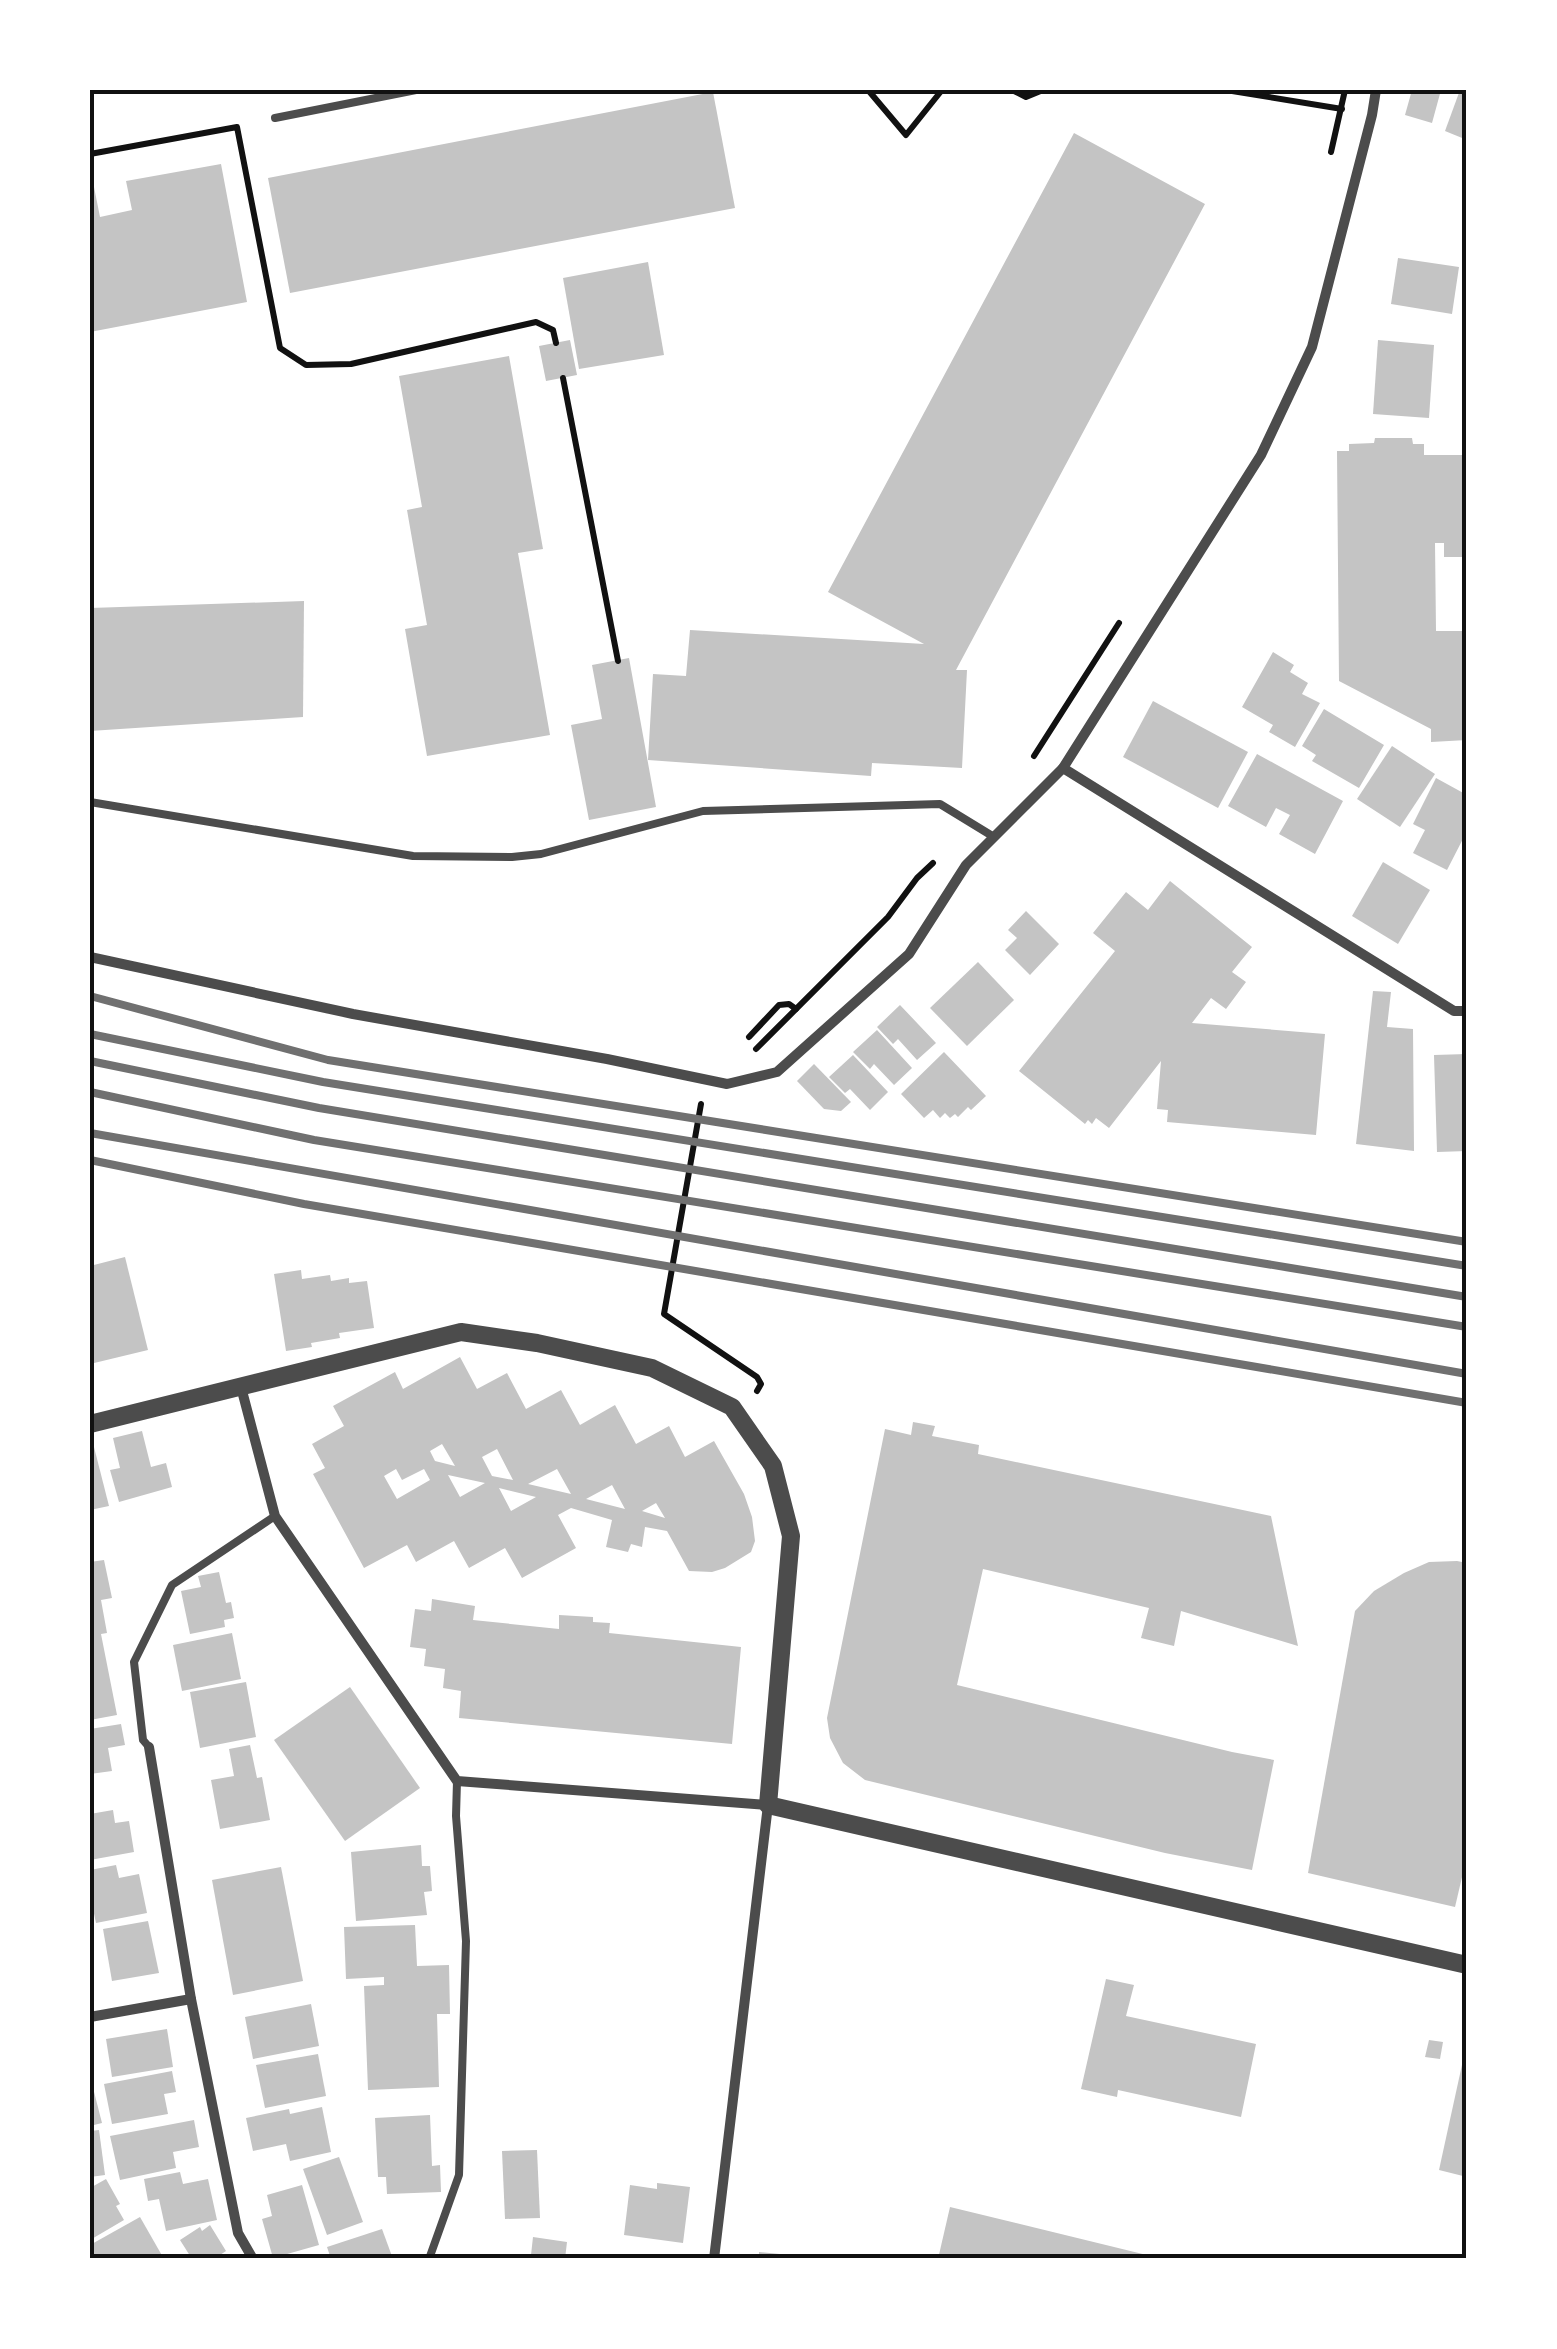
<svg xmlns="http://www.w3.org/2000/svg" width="1557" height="2349" font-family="'PT Serif',serif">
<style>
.building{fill:#c4c4c4;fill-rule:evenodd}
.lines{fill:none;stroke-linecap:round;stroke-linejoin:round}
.path{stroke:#111;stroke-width:6}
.service{stroke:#4c4c4c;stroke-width:8}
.minor{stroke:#4c4c4c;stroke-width:10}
.tertiary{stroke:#4c4c4c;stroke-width:18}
.rail{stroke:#707070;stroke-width:8}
.neatline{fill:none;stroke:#111;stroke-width:4}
</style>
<rect width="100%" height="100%" fill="#fff"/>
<!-- building -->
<g class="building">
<polygon points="1412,90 1441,90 1432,123 1405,115"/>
<polygon points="1460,90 1467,90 1467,140 1445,131"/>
<polygon points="713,92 735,208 290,293 268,178"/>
<polygon points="1074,133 1205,204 956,670 967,670 962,768 872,763 871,776 648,760 653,674 686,676 690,630 924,644 828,592"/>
<polygon points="221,164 247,302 90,332 90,187 94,187 100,217 132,210 126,181"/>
<polygon points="1398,258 1459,267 1452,314 1391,304"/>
<polygon points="648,262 664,355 579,369 563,278"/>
<polygon points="570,340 577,375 546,381 539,346"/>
<polygon points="1378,340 1434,345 1429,418 1373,414"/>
<polygon points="509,356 543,549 518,553 550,735 427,756 405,629 427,625 407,510 422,507 399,376"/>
<polygon points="1375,438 1412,438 1413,444 1424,444 1424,455 1467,455 1467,557 1444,557 1444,543 1435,543 1436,631 1467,631 1467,740 1431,742 1431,729 1339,681 1337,451 1349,451 1349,444 1374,443"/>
<polygon points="304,601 303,717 90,731 90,608"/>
<polygon points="1273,652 1294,665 1290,672 1308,683 1302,694 1320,703 1295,747 1269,732 1273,725 1242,707"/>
<polygon points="629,658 656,807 589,820 571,725 602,719 592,665"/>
<polygon points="1153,701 1248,752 1218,808 1123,757"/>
<polygon points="1324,709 1384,745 1359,788 1312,761 1316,755 1302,746"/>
<polygon points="1392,746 1435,774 1400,827 1357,799"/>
<polygon points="1257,754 1343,801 1315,854 1279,834 1290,815 1276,808 1266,827 1228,806"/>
<polygon points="1436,778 1467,795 1467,831 1447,870 1413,853 1425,830 1413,824"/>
<polygon points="1383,862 1430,890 1398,944 1352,916"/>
<polygon points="1170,881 1252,947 1232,972 1246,982 1226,1009 1211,998 1192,1023 1325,1034 1316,1135 1167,1122 1168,1110 1157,1109 1161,1061 1109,1128 1096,1118 1092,1124 1088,1120 1085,1124 1019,1071 1115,951 1093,933 1126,892 1148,910"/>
<polygon points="1026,911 1059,944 1030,975 1005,950 1017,938 1008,930"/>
<polygon points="978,962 1014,1000 967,1046 930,1008"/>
<polygon points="1373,991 1391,992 1387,1027 1413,1029 1414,1151 1356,1144"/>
<polygon points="900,1005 936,1043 917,1060 898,1039 893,1044 877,1027"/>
<polygon points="877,1030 912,1068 894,1085 874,1064 870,1069 853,1052"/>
<polygon points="944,1052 986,1096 971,1110 968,1107 958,1117 955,1114 950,1118 945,1113 940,1118 933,1110 924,1118 901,1094"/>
<polygon points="1467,1054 1467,1151 1437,1152 1434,1055"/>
<polygon points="853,1055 888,1092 870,1110 850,1089 845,1093 829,1077"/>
<polygon points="814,1064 851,1102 841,1111 824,1109 797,1081"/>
<polygon points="125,1257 148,1350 90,1364 90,1266"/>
<polygon points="301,1270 302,1279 330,1275 331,1281 349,1278 349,1283 367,1281 374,1328 339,1333 340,1338 311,1343 312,1347 286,1351 274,1274"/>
<path d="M460 1357 477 1389 507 1373 526 1409 561 1390 580 1425 615 1405 636 1444 669 1426 685 1457 714 1441 744 1494 752 1517 755 1541 751 1552 725 1568 712 1572 689 1571 667 1531 645 1527 642 1547 631 1544 628 1552 606 1547 612 1520 571 1508 558 1515 576 1548 522 1578 505 1548 469 1568 454 1541 416 1562 407 1545 364 1568 313 1474 325 1468 312 1444 344 1426 333 1406 395 1372 403 1389ZM442 1444 455 1466 435 1461 430 1451ZM497 1449 513 1480 492 1476 482 1457ZM396 1469 402 1480 424 1469 430 1480 397 1499 384 1476ZM557 1469 571 1494 528 1484ZM448 1475 485 1483 460 1497ZM612 1485 625 1509 586 1499ZM499 1488 536 1497 511 1511ZM656 1503 665 1518 642 1511Z"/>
<polygon points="913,1422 935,1426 932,1436 979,1445 978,1454 1271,1516 1298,1646 1181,1611 1174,1646 1141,1638 1149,1608 983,1569 957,1685 1232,1752 1274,1760 1252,1870 1165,1853 865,1780 843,1763 830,1738 827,1718 885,1429 911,1435"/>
<polygon points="142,1431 151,1467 166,1463 172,1487 119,1502 110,1470 120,1468 113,1438"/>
<polygon points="94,1447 109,1506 90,1510 90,1448"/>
<polygon points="104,1560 112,1598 101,1600 107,1633 101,1634 117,1715 90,1720 90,1562"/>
<polygon points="1457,1561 1467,1563 1467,1856 1455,1907 1308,1873 1355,1611 1374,1591 1404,1573 1429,1562"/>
<polygon points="219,1572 226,1603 231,1602 234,1618 224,1620 225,1627 190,1634 181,1591 201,1587 198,1576"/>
<polygon points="432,1599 475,1606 473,1620 559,1629 559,1615 593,1617 593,1622 610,1623 609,1633 741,1647 732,1744 459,1718 461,1691 443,1688 445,1669 424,1666 426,1649 410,1647 415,1609 431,1611"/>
<polygon points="232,1633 241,1679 182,1691 173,1645"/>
<polygon points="246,1682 256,1737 200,1748 190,1692"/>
<polygon points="350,1687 420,1788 345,1841 274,1740"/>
<polygon points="121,1724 125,1745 108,1748 112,1771 90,1774 90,1729"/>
<polygon points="250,1745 257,1778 262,1777 270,1820 220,1829 211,1780 234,1776 229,1749"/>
<polygon points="113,1810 115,1823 129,1821 134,1852 90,1860 90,1814"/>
<polygon points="421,1845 422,1866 430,1866 432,1891 424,1892 427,1915 356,1921 351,1852"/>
<polygon points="116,1865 119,1878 139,1874 147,1913 96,1923 90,1895 90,1870"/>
<polygon points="281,1867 303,1981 233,1995 212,1880"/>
<polygon points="148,1921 159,1973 112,1981 103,1929"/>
<polygon points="415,1925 417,1966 449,1965 450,2014 437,2014 439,2087 368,2090 364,1986 384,1985 384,1977 346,1979 344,1927"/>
<polygon points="1106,1979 1134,1985 1126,2016 1256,2044 1241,2117 1118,2090 1117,2097 1081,2089"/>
<polygon points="311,2004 319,2046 253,2059 245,2017"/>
<polygon points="167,2029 173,2067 112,2077 106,2039"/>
<polygon points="1429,2040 1443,2042 1440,2059 1425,2057"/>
<polygon points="1465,2051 1467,2051 1467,2177 1439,2170"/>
<polygon points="318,2054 326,2096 265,2108 256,2065"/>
<polygon points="172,2071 176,2092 164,2094 168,2114 112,2124 104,2084"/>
<polygon points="90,2076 102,2123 90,2126"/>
<polygon points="322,2107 331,2152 290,2161 286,2144 253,2151 246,2118 289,2109 290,2114"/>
<polygon points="430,2115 432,2166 440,2165 441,2192 387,2194 386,2177 378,2177 375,2118"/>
<polygon points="194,2120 199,2147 173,2152 176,2168 120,2180 110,2136"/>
<polygon points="99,2130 105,2175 90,2177 90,2131"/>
<polygon points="537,2150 540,2218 505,2219 502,2151"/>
<polygon points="339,2157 363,2222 327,2235 303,2169"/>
<polygon points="180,2172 183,2184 208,2179 217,2220 166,2231 159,2199 148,2201 144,2179"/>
<polygon points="106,2179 120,2204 116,2206 124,2220 90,2240 90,2188"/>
<polygon points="657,2183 690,2187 683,2243 624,2235 630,2185 657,2189"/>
<polygon points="302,2185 319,2245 273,2258 262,2219 272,2216 267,2195"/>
<polygon points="950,2207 1159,2258 1159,2259 938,2259"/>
<polygon points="140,2217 164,2259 90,2259 90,2245"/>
<polygon points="210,2225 226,2251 220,2255 222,2259 192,2259 180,2240 200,2227 202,2231"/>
<polygon points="382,2229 393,2259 331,2259 327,2247"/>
<polygon points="533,2237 567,2242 565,2259 525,2259 526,2254 531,2255"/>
<polygon points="759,2252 800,2256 800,2259 759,2259"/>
</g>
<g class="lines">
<!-- path -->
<g class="path">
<polyline points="868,90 906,135 942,90"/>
<polyline points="1012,90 1026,97 1043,90"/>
<polyline points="1226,90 1342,109"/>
<polyline points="1331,152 1345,90"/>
<polyline points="90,154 237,127 280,348 306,365 351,364 536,322 553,330 556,343"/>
<polyline points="563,378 618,661"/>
<polyline points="1034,756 1119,623"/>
<polyline points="749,1037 779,1005 789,1004 796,1009"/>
<polyline points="756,1049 888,917 917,878 933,863"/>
<polyline points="701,1104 664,1314 757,1377 761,1384 757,1391"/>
</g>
<!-- service -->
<g class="service">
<polyline points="275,118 416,90"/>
<polyline points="90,802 413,856 512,857 541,854 703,811 940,804 994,837"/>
<polyline points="149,1747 143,1740 134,1662 172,1585 275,1516"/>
<polyline points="429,2259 459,2175 466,1941 456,1816 457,1781"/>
</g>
<!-- minor -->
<g class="minor">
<polyline points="1063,768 1454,1011 1467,1011"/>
<polyline points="90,957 353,1014 607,1059 727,1084 777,1072 909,954 966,865 1063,768 1261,455 1312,347 1372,115 1376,90"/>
<polyline points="241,1387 275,1516 457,1781 768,1805 714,2259"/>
<polyline points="149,1747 191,1999 238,2233 253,2259"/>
<polyline points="90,2017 191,1999"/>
</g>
<!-- tertiary -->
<polyline class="tertiary" points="90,1424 461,1332 537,1343 652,1368 732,1407 773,1466 791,1536 768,1805 1467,1965"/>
<!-- rail -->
<g class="rail">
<polyline points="90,996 328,1060 1467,1242"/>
<polyline points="90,1034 323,1082 1467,1266"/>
<polyline points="90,1061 319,1108 1467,1297"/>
<polyline points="90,1092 314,1140 1467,1327"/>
<polyline points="90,1133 1467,1374"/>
<polyline points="90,1160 304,1204 1467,1403"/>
</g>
</g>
<!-- border -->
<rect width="1557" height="2349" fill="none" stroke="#ffffff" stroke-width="185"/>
<rect x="92" y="92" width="1372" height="2164" class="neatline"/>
</svg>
